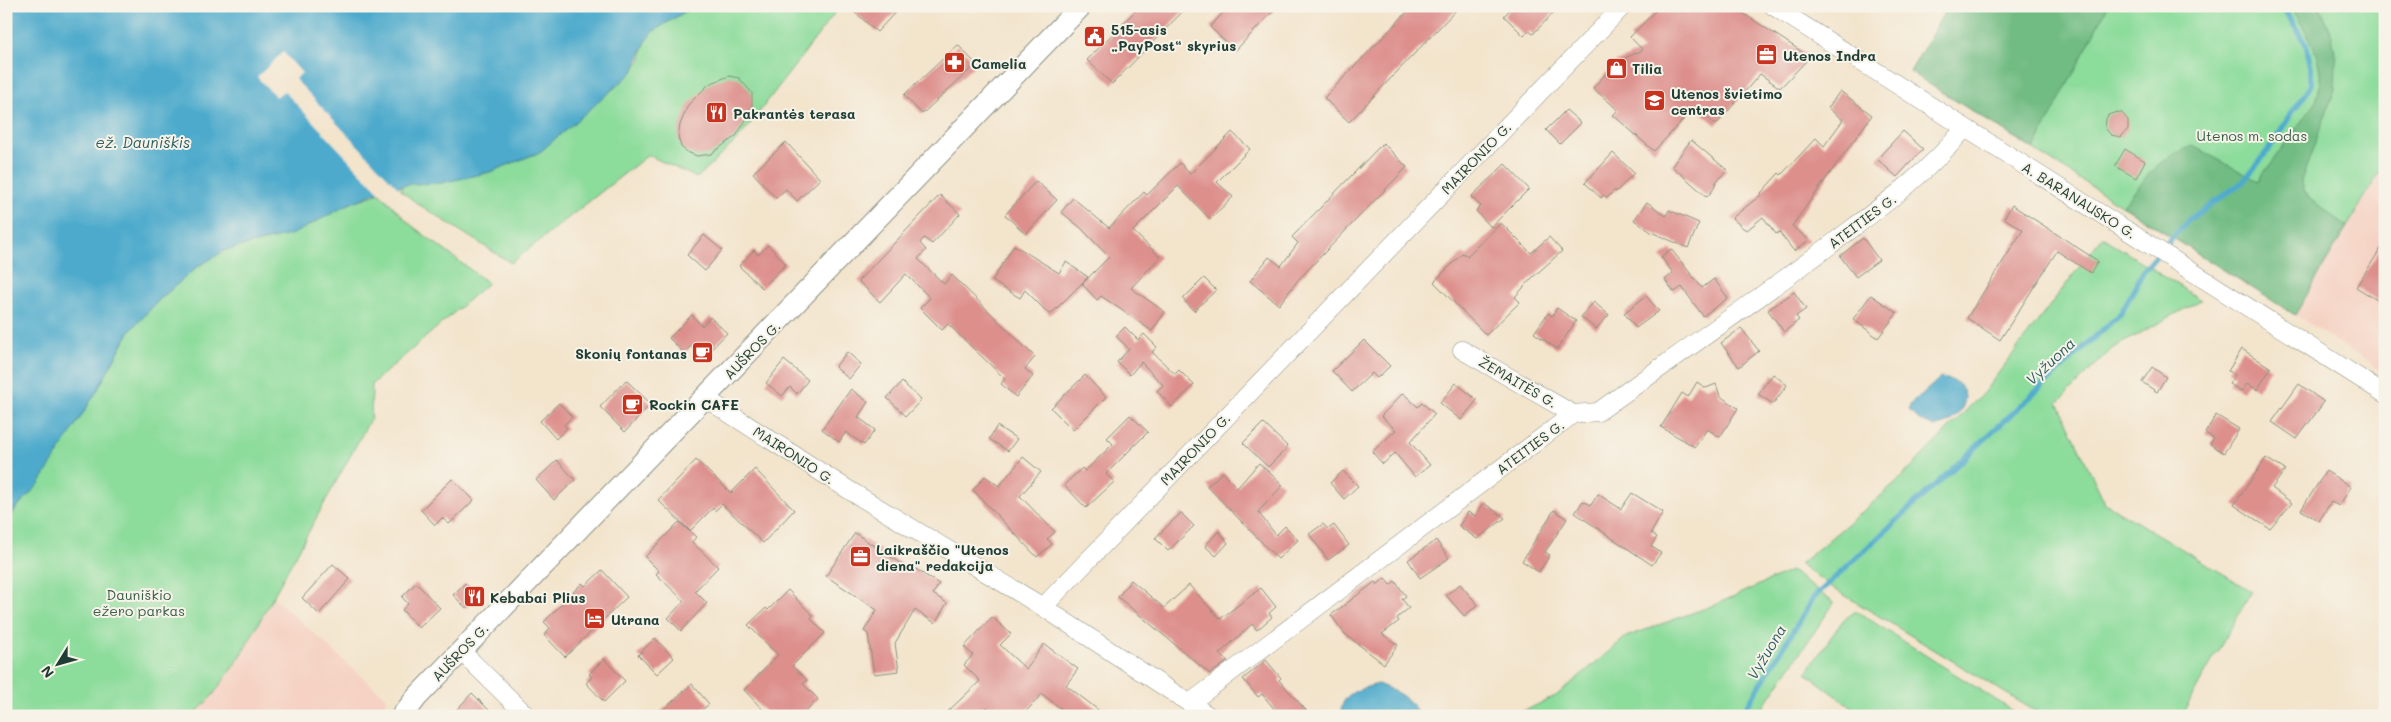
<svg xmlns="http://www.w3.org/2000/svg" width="2391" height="722" font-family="Mali,sans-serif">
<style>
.built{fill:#f5d2c3}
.green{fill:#8cdc9b;stroke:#568c68}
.forest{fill:#71bc83;stroke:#487c5c}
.water{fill:#4eaacc;stroke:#367480}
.pier{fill:#f3e4cc}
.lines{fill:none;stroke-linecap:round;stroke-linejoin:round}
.stream{stroke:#4eaacc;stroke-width:5.5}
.building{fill:#dd8f8c}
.minor-casing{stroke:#899080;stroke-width:19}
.tertiary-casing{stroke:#899080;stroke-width:23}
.minor{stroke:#fff;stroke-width:18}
.tertiary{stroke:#fff;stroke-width:21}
.labels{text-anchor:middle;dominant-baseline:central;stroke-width:4;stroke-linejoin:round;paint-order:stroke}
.poi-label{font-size:14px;font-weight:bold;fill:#1f3d34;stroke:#f7f3e8;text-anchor:start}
.park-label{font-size:14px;fill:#355d49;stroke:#f7f3e8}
.street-label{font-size:14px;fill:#1f3d34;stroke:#f7f3e8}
.water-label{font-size:15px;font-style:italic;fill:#2d5e62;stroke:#f7f3e8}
</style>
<rect width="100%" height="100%" fill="#f7f3e8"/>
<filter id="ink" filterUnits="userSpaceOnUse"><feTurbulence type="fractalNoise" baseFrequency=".02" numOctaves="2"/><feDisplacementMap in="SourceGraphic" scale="10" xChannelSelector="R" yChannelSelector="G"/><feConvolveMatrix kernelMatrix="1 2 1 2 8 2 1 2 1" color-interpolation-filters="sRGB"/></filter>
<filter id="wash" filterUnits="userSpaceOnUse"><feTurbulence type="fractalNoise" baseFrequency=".0096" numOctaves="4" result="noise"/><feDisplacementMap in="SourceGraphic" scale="20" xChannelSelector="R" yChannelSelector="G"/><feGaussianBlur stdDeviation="1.12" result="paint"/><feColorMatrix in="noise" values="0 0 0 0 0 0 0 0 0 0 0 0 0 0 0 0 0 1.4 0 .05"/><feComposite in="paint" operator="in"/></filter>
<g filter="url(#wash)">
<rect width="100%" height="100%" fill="#f3e4cc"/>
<!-- built -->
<g class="built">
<polygon points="2385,163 2385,373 2295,315"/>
<polygon points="274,598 387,699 376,716 193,716 213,695 240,657"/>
</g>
<!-- green -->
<g class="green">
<polygon points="694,6 840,6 741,136 697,178 648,155 511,263 418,204 401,191 401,186 409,184 441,183 490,172 540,152 640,61 645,43 652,32"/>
<polygon points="1948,6 2385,6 2385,163 2295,315 1910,72"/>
<polygon points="380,193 411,225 488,283 372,384 371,418 240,657 213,695 193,716 6,716 6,519 12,515 97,391 129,332 159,300 197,267 226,250 293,234 351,203"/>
<polygon points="2102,237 2201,300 2113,348 2058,403 2105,503 2252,591 2181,716 2043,716 1836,590 1800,564 1895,484 1984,392"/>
<polygon points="1791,571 1834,603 1757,716 1513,716 1556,696 1626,637 1714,605"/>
<polygon points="1856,611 2021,716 1863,716 1806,673 1843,620"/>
</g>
<!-- forest -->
<g class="forest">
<polygon points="1948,6 2105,6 2106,10 2034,149 1910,72"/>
<path d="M2291 6H2320L2332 36 2336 60 2335 89 2301 181 2307 197 2347 226 2295 315 2123 206C2146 178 2157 157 2193 146L2258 181 2316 101C2329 64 2309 38 2291 6Z"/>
</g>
<!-- water -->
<g class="water">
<polygon points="6,6 694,6 652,32 645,43 633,72 540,152 490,172 441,183 409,184 375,193 351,203 293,234 226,250 197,267 159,300 129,332 97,391 39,484 6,519"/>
<path d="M1940 378C1971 380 1972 406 1949 422 1945 424 1939 425 1934 427L1918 419 1909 410 1910 405Z"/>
<path d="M1378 684C1394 691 1412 697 1417 714L1415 716H1341C1340 692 1360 689 1378 684Z"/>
</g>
<!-- pier -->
<polygon class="pier" points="283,52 302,73 295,79 399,189 381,194 284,91 276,97 257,77"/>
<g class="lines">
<!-- stream -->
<polyline class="stream" points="1741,716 1814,597 2121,313 2144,270 2187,221 2243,182 2269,149 2291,114 2307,92 2311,84 2311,67 2306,44 2282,6"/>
</g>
<g id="blocks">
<!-- building -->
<g class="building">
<polygon points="848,6 901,6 877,32"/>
<polygon points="1140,6 1188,6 1112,84 1087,60"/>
<polygon points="1229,6 1278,6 1235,51 1210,27"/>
<polygon points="1413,6 1460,6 1349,122 1324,98"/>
<polygon points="1513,6 1560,6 1533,34 1529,31 1524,36 1504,16"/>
<polygon points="1660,6 1732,6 1810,57 1780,88 1760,74 1716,125 1695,107 1654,151 1613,115 1618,110 1593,88 1616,62 1643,50 1630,37"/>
<polygon points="958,45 976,64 922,114 904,95"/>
<polygon points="729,76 739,78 752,93 752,106 746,120 736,136 711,154 697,156 687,152 681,147 678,137 680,125 688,105 709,84"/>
<polygon points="1840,91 1872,115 1792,226 1809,240 1794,251 1779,232 1776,234 1763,217 1747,230 1743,228 1732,218 1762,194 1761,193 1779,173 1781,175 1816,138 1824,146 1843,120 1828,108"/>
<polygon points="1566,110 1581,123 1560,144 1546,130"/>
<polygon points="2117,112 2122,113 2128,120 2128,129 2121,137 2111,135 2105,128 2106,119 2108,115"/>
<polygon points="1903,131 1923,149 1897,177 1877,159"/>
<polygon points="1232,132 1250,149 1217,182 1233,197 1210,219 1178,186 1133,231 1160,257 1131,288 1165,312 1152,331 1101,296 1097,300 1082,284 1109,257 1081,228 1061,212 1073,198 1109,228 1144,192 1147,195 1180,163 1190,174"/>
<polygon points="1691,140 1727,170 1716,182 1713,190 1707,197 1672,166"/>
<polygon points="786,142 820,179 797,201 786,189 776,198 753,173"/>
<polygon points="1383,143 1407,167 1298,280 1279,305 1250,281 1269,257 1281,266 1298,243 1292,237"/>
<polygon points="2125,149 2145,161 2136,178 2115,166"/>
<polygon points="1613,153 1634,173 1616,192 1615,190 1607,198 1604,195 1601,198 1585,183"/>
<polygon points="1505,164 1529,189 1491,227 1476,211 1481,206 1471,197"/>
<polygon points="1036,181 1057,200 1026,234 1005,215"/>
<polygon points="940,195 960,214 932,244 924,238 920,243 926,250 918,259 944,284 952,275 1035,357 1025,369 1033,376 1016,397 1001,384 1005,379 948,324 942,330 920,308 930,298 906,274 880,302 858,281"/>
<polygon points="1647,202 1666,216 1669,210 1699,223 1688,248 1651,232 1634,220"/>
<polygon points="2012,205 2098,261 2091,273 2057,251 2000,340 1967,318 2023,230 2004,218"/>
<polygon points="1501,223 1531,253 1549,237 1562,251 1532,278 1515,297 1520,302 1486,335 1434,282 1463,253 1467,256"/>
<polygon points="704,235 722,250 705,271 687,255"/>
<polygon points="1863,238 1879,260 1856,277 1840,256"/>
<polygon points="2385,242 2385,305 2356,287"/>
<polygon points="768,245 786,264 762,288 739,266 754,250 758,255"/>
<polygon points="1014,245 1059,273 1066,262 1088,277 1050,315 1025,290 1020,298 992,281"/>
<polygon points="1671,249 1702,288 1714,279 1728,298 1703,316 1682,287 1674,292 1665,280 1673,273 1661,257"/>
<polygon points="1204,278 1216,290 1194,311 1183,299"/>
<polygon points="1794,292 1806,309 1796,316 1799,320 1784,332 1768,310"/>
<polygon points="1871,295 1897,313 1878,338 1853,319"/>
<polygon points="1646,296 1659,311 1636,328 1624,313"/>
<polygon points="1594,302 1609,315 1596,329 1581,317"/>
<polygon points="1557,308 1576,321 1557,349 1534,333 1548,313 1552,316"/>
<polygon points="692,315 702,326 710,317 727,333 703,358 691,346 684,353 669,338"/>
<polygon points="1125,327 1138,340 1144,334 1157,347 1152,352 1175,374 1179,370 1194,385 1172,407 1157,391 1163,385 1141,362 1130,375 1117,362 1129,349 1116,336"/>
<polygon points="1741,328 1759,351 1739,367 1721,343"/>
<polygon points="1364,340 1390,366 1377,378 1372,373 1352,392 1332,371"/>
<polygon points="2242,349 2271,368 2257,390 2247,383 2242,391 2229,384 2235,375 2228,371"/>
<polygon points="847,352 861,364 849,379 835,367"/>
<polygon points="784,360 808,380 797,394 790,387 782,396 766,383"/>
<polygon points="2152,367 2166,377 2157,392 2142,382"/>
<polygon points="1773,374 1787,385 1773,404 1758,394"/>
<polygon points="1085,375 1106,397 1073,430 1051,408"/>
<polygon points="626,380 651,404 625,432 600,407"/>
<polygon points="902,382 921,400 906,416 887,398"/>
<polygon points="1697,382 1706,388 1716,384 1720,396 1738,408 1720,437 1707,429 1695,447 1661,427 1682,393 1688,397"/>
<polygon points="1456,383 1477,400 1461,420 1440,403"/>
<polygon points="2299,384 2324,402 2297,439 2272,422"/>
<polygon points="851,389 868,402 858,417 875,430 864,445 846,432 839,442 822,429"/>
<polygon points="1403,393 1418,407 1422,403 1435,414 1410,442 1430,465 1415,477 1395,453 1383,464 1372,452 1396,430 1381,416"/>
<polygon points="559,403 572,417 564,425 567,428 556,439 540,421"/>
<polygon points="1130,415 1148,432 1106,474 1114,482 1086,508 1064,485 1082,468 1085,471 1113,444 1107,438"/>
<polygon points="2216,415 2239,429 2224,453 2210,444 2214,438 2205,433"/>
<polygon points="1263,423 1288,447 1268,467 1243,443"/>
<polygon points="997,426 1017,439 1008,451 989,439"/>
<polygon points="1023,457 1041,472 1020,496 1055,532 1047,539 1052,544 1037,557 973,490 985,476 999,486"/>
<polygon points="2266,458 2285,470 2272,488 2292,503 2270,529 2234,505"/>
<polygon points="557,460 575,480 554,500 536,480"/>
<polygon points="696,460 731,493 755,469 794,510 763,543 722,504 715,511 713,508 690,531 658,500"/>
<polygon points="1259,463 1283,485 1258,512 1276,535 1285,526 1298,540 1278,559 1207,486 1223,472 1237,488"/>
<polygon points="1343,471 1358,486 1344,499 1330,483"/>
<polygon points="2326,471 2351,487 2339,506 2331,502 2319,521 2301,510"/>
<polygon points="452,479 474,500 449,524 442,518 435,525 421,510"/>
<polygon points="1632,493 1663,512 1651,533 1657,537 1651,546 1661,553 1652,565 1575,513 1583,501 1591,505 1598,494 1621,509"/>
<polygon points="1484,503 1505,518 1477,539 1459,526 1468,512 1475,516"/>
<polygon points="1554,510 1567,519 1545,552 1550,555 1539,572 1522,561"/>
<polygon points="1181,513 1194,526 1168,551 1155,538"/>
<polygon points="679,522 696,537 692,542 718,567 695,591 707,603 681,631 668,618 684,601 656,574 659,571 645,557"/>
<polygon points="1323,524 1328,529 1334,525 1349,545 1328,560 1309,534"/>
<polygon points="1219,531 1228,543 1216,556 1205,546"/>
<polygon points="855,533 909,569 911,566 939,584 933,594 947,603 935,623 915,610 895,643 899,671 874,674 868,634 864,631 877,610 826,576"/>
<polygon points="1436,540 1449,558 1420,578 1408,560"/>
<polygon points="333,564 350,579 319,614 302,598"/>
<polygon points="602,570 627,597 565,657 544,635 550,628 544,622 582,583 585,586"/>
<polygon points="1385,578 1390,585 1395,581 1406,596 1402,599 1409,608 1397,618 1399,621 1382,634 1398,645 1384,664 1345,634 1331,615 1375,582 1377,585"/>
<polygon points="1131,580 1164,608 1189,585 1220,619 1261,588 1276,607 1269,613 1272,617 1257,630 1252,624 1219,654 1228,661 1210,674 1118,597"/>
<polygon points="416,583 440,608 419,628 402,610 408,604 402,597"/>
<polygon points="465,583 478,596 466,608 453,595"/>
<polygon points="1460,584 1478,605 1464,616 1446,595"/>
<polygon points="788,590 813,616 811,619 825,633 792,666 807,680 803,684 818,699 802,716 769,716 744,690 778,655 748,625 766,608 768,610"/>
<polygon points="992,617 1011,634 1000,645 1026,669 1044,644 1078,669 1066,685 1106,716 1071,716 1042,694 1022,716 997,716 987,707 978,716 943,716 980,681 964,665 973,655 964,647"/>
<polygon points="655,638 674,658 657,674 638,655"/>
<polygon points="604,659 625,681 604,702 586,683 592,677 589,674"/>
<polygon points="1266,660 1281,678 1279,680 1311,716 1280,716 1262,694 1258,697 1243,679"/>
<polygon points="692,684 709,704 695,716 656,716"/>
<polygon points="472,693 495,716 451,716"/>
</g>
</g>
</g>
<g filter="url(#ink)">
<use href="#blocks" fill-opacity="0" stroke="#899080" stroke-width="1"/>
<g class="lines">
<defs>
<g id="minor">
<polyline points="1773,6 2385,394"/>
<polyline points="1462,350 1573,414"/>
<polyline points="705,398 852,492 1043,607 1209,716"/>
<polyline points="1043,607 1623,6"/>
<polyline points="461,651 527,716"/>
<path d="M1190 703 1573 414 1598 412C1675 357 1753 303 1829 246 1879 208 1924 177 1965 128"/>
</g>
<polyline id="tertiary" points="402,716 417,697 1081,6"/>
</defs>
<!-- minor casing -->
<use href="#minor" class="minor-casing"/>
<!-- tertiary casing -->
<use href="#tertiary" class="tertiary-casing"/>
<!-- minor -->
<use href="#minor" class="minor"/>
<!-- tertiary -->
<use href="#tertiary" class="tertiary"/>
</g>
</g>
<!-- icons -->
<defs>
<symbol id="civic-square" viewBox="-11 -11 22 22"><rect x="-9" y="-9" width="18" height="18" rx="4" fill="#c8321e" stroke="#f7f3e8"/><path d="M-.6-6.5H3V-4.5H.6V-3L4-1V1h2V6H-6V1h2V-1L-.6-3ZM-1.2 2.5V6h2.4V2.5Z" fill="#fff"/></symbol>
<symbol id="office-square" viewBox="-11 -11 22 22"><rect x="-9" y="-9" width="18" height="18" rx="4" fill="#c8321e" stroke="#f7f3e8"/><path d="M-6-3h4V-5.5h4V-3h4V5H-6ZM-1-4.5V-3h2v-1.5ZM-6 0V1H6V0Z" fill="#fff"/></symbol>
<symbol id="pharmacy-square" viewBox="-11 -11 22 22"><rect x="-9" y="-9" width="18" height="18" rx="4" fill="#c8321e" stroke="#f7f3e8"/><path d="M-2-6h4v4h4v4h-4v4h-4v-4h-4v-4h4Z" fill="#fff"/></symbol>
<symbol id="shop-square" viewBox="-11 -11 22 22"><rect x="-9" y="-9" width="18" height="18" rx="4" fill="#c8321e" stroke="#f7f3e8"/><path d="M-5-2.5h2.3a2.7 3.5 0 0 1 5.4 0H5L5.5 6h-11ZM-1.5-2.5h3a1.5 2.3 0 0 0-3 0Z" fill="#fff"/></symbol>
<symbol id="school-square" viewBox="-11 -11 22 22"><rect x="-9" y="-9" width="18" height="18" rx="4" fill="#c8321e" stroke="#f7f3e8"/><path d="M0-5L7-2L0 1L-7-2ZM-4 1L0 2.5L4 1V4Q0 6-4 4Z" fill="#fff"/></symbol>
<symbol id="restaurant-square" viewBox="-11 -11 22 22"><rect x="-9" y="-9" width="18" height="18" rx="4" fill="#c8321e" stroke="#f7f3e8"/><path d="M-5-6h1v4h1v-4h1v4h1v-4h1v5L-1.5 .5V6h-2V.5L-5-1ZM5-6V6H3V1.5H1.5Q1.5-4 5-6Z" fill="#fff"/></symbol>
<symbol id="cafe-square" viewBox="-11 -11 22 22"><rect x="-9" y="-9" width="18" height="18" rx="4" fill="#c8321e" stroke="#f7f3e8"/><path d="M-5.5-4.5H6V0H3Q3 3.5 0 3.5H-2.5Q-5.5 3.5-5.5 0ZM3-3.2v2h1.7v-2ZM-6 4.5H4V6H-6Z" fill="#fff"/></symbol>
<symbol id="hotel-square" viewBox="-11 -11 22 22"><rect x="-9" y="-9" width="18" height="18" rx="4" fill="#c8321e" stroke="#f7f3e8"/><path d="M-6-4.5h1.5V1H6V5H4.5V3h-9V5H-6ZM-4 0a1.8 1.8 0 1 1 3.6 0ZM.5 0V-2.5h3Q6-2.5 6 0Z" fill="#fff"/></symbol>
</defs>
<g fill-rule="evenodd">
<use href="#civic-square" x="1082" y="24" width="25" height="25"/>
<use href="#office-square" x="1754" y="42" width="25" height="25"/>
<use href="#pharmacy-square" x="942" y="50" width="25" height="25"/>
<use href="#shop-square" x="1604" y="56" width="25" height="25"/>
<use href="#school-square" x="1642" y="88" width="25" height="25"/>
<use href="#restaurant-square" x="704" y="100" width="25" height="25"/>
<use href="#cafe-square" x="690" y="340" width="25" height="25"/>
<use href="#cafe-square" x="620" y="392" width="25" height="25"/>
<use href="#office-square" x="848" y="544" width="25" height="25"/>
<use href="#restaurant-square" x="462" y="584" width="25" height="25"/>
<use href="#hotel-square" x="582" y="606" width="25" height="25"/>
</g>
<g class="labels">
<!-- poi labels -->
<g class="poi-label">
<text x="1111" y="29">515-asis<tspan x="1111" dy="16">„PayPost“ skyrius</tspan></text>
<text x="1783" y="55">Utenos Indra</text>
<text x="971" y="63">Camelia</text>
<text x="1632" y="68">Tilia</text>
<text x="1671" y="93">Utenos švietimo<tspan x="1671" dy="16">centras</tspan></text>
<text x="733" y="113">Pakrantės terasa</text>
<text x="687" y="353" text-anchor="end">Skonių fontanas</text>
<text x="649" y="404">Rockin CAFE</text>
<text x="876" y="549">Laikraščio "Utenos<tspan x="876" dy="16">diena" redakcija</tspan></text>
<text x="490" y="597">Kebabai Plius</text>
<text x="611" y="619">Utrana</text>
</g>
<!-- park labels -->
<g class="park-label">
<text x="2252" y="135">Utenos m. sodas</text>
<text x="139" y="594">Dauniškio<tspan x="139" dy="16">ežero parkas</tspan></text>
</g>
<!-- street labels -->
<g class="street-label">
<text transform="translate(1476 158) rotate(-46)">MAIRONIO G.</text>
<text transform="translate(2079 200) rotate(32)">A. BARANAUSKO G.</text>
<text transform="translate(1862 221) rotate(-37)">ATEITIES G.</text>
<text transform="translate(752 350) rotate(-46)">AUŠROS G.</text>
<text transform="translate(1518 382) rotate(30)">ŽEMAITĖS G.</text>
<text transform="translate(1530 447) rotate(-37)">ATEITIES G.</text>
<text transform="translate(1195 449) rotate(-46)">MAIRONIO G.</text>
<text transform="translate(794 455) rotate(33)">MAIRONIO G.</text>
<text transform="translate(460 652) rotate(-46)">AUŠROS G.</text>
</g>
<!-- water labels -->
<g class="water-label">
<text x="143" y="142">ež. Dauniškis</text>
<text transform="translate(2050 361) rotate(-43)">Vyžuona</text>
<text transform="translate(1766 652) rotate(-59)">Vyžuona</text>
</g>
</g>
<!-- margin -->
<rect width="2391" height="722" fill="none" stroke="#f7f3e8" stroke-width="25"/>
<!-- north arrow -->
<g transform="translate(58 664) rotate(233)" stroke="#f7f3e8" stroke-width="4" paint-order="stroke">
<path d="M0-4L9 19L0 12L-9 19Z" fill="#1f3d34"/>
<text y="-8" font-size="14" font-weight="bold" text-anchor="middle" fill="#1f3d34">N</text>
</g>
</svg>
